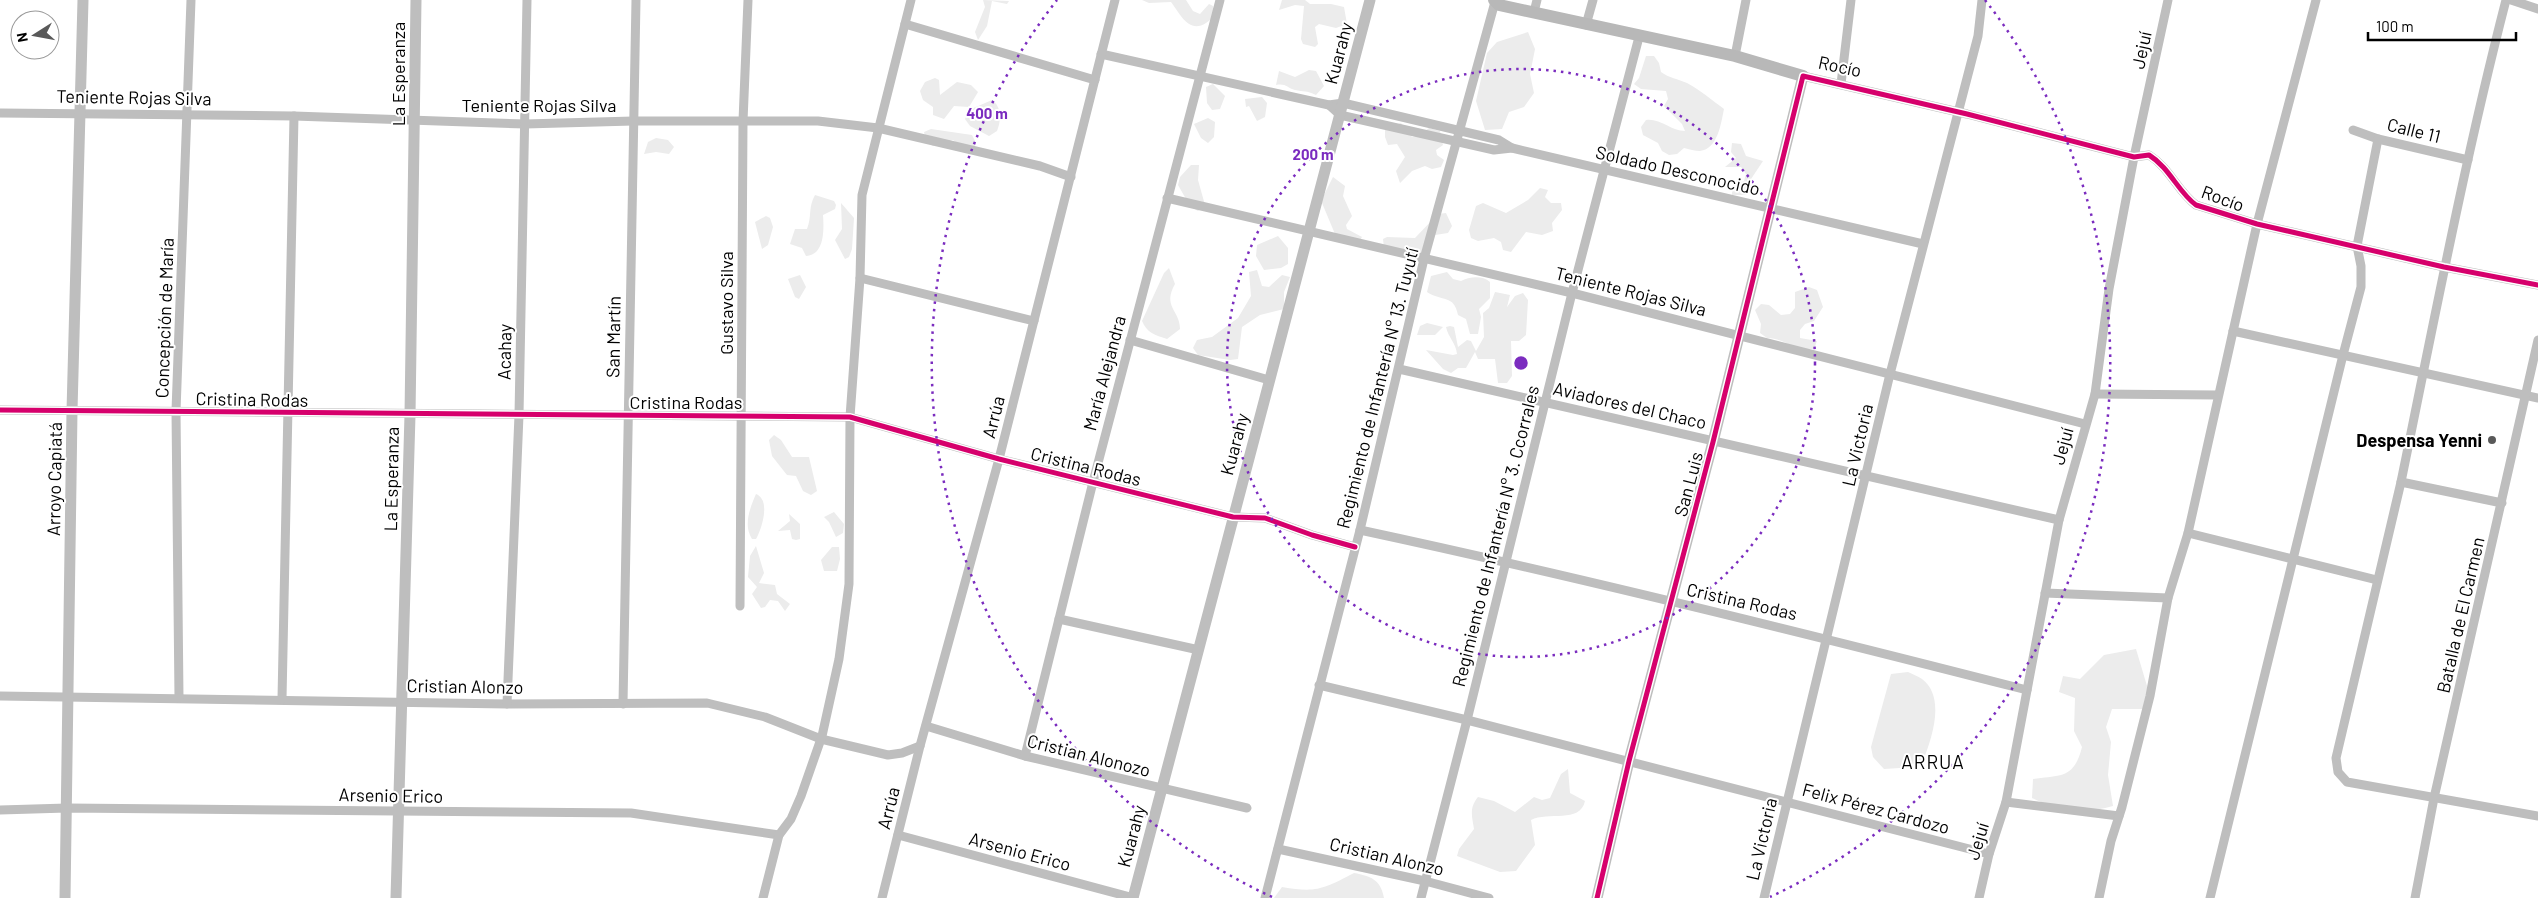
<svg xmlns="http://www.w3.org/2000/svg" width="2538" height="898" font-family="Barlow,sans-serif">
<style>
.green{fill:#ececec}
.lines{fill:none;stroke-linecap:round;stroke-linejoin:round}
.minor{stroke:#bebebe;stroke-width:9}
.tertiary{stroke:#bebebe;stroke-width:11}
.secondary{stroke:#b8b8b8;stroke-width:12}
.cycleway-casing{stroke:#fff;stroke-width:8}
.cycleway{stroke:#d6006c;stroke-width:5}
.ring{fill:none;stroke:#7b2cbf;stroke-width:2.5;stroke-dasharray:2.5 5}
.poi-dot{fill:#595959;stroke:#fff;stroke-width:2}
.labels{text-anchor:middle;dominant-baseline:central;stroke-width:4;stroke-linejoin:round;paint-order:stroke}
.street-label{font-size:18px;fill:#000;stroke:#fff}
.poi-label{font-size:18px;font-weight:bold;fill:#000;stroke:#fff;text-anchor:end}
.neighbourhood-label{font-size:19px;letter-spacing:1px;fill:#000;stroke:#fff}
.centre{fill:#7b2cbf;stroke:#fff;stroke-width:2.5}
.ring-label{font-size:15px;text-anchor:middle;font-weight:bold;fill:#7b2cbf;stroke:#fff;stroke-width:4;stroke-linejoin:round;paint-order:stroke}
</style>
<rect width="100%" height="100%" fill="#fff"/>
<!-- green -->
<g class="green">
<polygon points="983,0 1009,1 1007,4 992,1 987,26 978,40 975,32 985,7"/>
<path d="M1142 0H1186L1193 11 1200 14 1209 4 1213 6 1215 15C1212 19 1210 20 1206 23 1189 34 1180 14 1171 2L1149 3Z"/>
<polygon points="1282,0 1305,0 1310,4 1331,4 1344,7 1347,24 1336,28 1319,24 1315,27 1318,44 1315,47 1303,44 1301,39 1304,6 1295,5 1279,10"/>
<polygon points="1528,32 1535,49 1530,74 1534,93 1524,107 1509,112 1502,129 1485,130 1476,101 1487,53 1497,42"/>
<path d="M1646 56H1654L1659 63 1661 72C1669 78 1678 79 1687 83 1700 90 1712 100 1724 109 1721 123 1718 149 1700 151 1695 151 1689 149 1684 148L1677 154 1669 155 1662 151 1658 143 1643 135 1641 127 1646 120C1660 118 1671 131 1685 131L1682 124 1664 106 1668 99 1666 91 1641 89 1634 84 1639 78Z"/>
<path d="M1309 70 1316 71 1324 86 1316 95C1306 90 1304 92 1295 90 1287 88 1286 83 1276 85L1279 71 1295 77Z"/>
<polygon points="935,78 939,80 940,95 957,82 971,85 978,92 969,107 954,106 944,119 933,115 933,107 923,100 920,91 925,82"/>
<polygon points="1213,84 1225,96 1220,109 1212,110 1207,103 1206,87"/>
<polygon points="1262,97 1267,103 1265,117 1257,121 1249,106 1246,107 1245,99"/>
<path d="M992 100C1002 107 1001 121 997 131L989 136 970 126 965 119 969 110Z"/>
<polygon points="1208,118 1215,122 1214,137 1208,143 1201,138 1194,124"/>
<polygon points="1401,123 1412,137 1420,135 1429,128 1440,131 1443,145 1436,150 1437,155 1444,160 1441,167 1432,169 1425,166 1412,171 1400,183 1396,171 1405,157 1397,144 1388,145 1385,137 1385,129"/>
<polygon points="931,129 972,135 976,143 972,152 968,153 953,140 933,146 926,141 924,132"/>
<polygon points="656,138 668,140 674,147 669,154 656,152 644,154 648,142"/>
<polygon points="1732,143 1741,144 1746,156 1763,161 1749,182 1748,195 1732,195 1732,187 1744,181 1746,174 1741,167 1725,167 1736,158 1731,152"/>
<polygon points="1191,165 1199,165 1198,180 1205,205 1198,211 1190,206 1178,185 1180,177"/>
<polygon points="1333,177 1345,186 1343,196 1352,216 1346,225 1347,229 1362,237 1358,243 1335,234 1322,203 1322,199"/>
<polygon points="1540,188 1548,190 1545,197 1551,203 1561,203 1562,210 1552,223 1553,231 1542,235 1526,232 1511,252 1503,250 1501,242 1494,238 1478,241 1471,238 1469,230 1476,206 1483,203 1506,213 1528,200"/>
<path d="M815 195 834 201 836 205 835 209 823 215C824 229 825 255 806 256L802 248 790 244 795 229H807C812 217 808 207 815 195Z"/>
<polygon points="841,203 854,218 852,249 849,257 845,259 835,240 842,229"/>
<polygon points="1446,213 1452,226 1448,233 1435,235 1424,254 1384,248 1383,239 1387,237 1415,238 1438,214"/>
<polygon points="766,216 770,218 773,227 768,245 762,249 755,222"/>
<polygon points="1278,236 1288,248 1288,264 1281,268 1264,270 1256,256 1257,245"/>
<path d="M1169 268 1175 284C1162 307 1180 310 1180 329L1167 339C1155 335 1147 333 1142 321L1164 273Z"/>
<polygon points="1257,270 1262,286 1269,287 1282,275 1290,277 1284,292 1284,309 1260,315 1242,327 1238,359 1230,360 1198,355 1193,348 1197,340 1212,337 1238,318 1251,296 1249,272"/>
<path d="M1447 272 1453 279 1461 281C1469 277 1482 275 1490 282V298L1479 309 1481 317 1478 334H1470L1466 319 1458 315C1454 294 1442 302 1427 292L1431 276Z"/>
<polygon points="800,275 806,287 799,299 795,297 788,279"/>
<path d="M1809 287 1817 290 1823 307 1814 321 1805 324 1800 330V338L1817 341 1814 349C1792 352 1786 338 1767 338L1760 333 1761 324 1755 310 1761 304 1769 305 1781 315 1790 314 1795 308V292Z"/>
<path d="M1495 292 1510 295 1507 307 1515 296 1523 293 1528 300 1526 335 1519 341H1511L1512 376 1507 383H1498L1495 359H1478L1475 352 1466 368H1458L1451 373 1443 369 1426 350 1453 355 1457 354C1456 343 1448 337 1446 327L1450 326 1454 327 1458 347 1467 340 1471 341 1476 351 1484 337 1483 313 1489 308Z"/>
<polygon points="1427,323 1443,327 1435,335 1417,335 1420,326"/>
<polygon points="774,435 781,440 792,457 809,457 817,491 811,495 803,491 796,476 787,475 772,456 769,440"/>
<path d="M756 494C771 500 762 528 756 539H752C743 525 750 508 756 494Z"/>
<polygon points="834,512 844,524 843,533 836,537 829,522 824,517"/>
<polygon points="789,514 800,524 800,539 796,540 792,539 790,530 778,531 790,521"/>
<polygon points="756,546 764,573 759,583 775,585 777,594 790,604 785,611 778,601 770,600 765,607 761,608 752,594 757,587 748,577 750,556"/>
<polygon points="832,547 839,547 840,559 837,571 824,571 821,560"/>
<path d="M2136 649 2150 696 2143 709H2112L2106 727 2111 742 2108 775 2113 806C2088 814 2056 810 2032 798L2033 779C2061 775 2074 779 2082 747L2074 731 2075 698 2059 692 2063 676 2080 679 2104 655Z"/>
<path d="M1908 672C1912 674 1918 676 1922 679 1946 697 1932 738 1923 761L1900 768 1884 769 1873 757 1871 747 1891 674Z"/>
<path d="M1568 769 1570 793 1585 801C1580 824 1548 811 1531 820L1535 845 1516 871 1500 872 1457 856 1459 849 1474 829C1472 816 1469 808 1478 797L1494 801 1515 812 1534 797 1542 800 1550 798 1561 774Z"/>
<path d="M1354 873C1371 876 1381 880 1384 898H1274L1282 887C1317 893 1323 889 1354 873Z"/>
</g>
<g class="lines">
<!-- minor -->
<g class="minor">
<polyline points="2511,0 2538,9"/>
<polyline points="1534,12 1537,0"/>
<polyline points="905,24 1095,80"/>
<polyline points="1586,25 1593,0"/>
<polyline points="1101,54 1329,105 1343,103 1499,140 1512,148"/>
<polyline points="1735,56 1746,0"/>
<path d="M1803 76 1967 114 2134 157 2149 155C2170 168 2178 192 2196 205L2257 224 2444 267 2538 285"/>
<polyline points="1841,84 1851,0"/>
<polyline points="1329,105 1340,115 1494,150 1512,148 1923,244"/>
<polyline points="0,113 294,116 525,124 633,121 818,121 878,128 1040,166 1071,177"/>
<polyline points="2353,130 2378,139 2468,160"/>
<polyline points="1167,198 1572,293 2085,424"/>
<polyline points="860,278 1034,321"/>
<polyline points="2233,331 2538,398"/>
<polyline points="1130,340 1269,380"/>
<polyline points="1399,369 2059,520"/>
<polyline points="2095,394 2218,395"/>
<polyline points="0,410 850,417 999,459 1233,517 1265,518 1312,535 1355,547"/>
<path d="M2401 482C2434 321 2465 159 2506 0"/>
<polyline points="2502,503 2401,482 2336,758 2338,772 2347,782 2538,816"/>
<path d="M1360 530C1584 578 1805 633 2027 690"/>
<polyline points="2188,533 2377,580"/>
<polyline points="2045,593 2168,598"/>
<polyline points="740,606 743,121 748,0"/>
<polyline points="1059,619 1199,650"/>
<polyline points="1319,685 1467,720 1989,854"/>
<polyline points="0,696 507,704 707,703 765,717 821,739 888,755 902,753 920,746"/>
<polyline points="179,698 176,411 191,0"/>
<polyline points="282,699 294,116"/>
<polyline points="507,704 519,415 527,0"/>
<polyline points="623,704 636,0"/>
<polyline points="926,726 1025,756 1247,808"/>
<polyline points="1025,756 1093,482 1220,0"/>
<polyline points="2006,802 2119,816"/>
<polyline points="0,810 67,808 631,813 779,835"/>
<polyline points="898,835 1134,898"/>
<polyline points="1278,849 1425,881 1489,898"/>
<polyline points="763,898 779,835 791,819 801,796 822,736 839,659 849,584 850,417 860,278 862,195 911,0"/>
<polyline points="882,898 920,746 999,459 1115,0"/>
<polyline points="1265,898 1360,530 1424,259 1495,2"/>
<polyline points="1421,898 1467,720 1572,293 1639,37"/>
<polyline points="1764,898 1890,374 1978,36 1982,0"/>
<polyline points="1979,898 1989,854 2006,802 2059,520 2095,394 2109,289 2134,157 2168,0"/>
<polyline points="2099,898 2111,841 2122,807 2150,696 2168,598 2188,533 2257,224 2316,0"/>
<polyline points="2210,898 2343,355 2361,287 2361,266 2357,246 2378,139"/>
<polyline points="2415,898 2434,798 2538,340"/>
</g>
<!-- tertiary -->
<g class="tertiary">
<polyline points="65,898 72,411 83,0"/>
<polyline points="396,898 410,415 416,0"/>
<polyline points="1133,898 1370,0"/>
<polyline points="1597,898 1629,761 1713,442 1803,76"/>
</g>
<!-- secondary -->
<polyline class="secondary" points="1494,0 1499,5 1735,56 1803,76"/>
<defs>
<g id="cycleway">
<polyline points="0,410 850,417 999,459 1233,517 1265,518 1312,535 1355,547"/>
<path d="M1597 898 1629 761 1713 442 1803 76 1967 114 2134 157 2149 155C2170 168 2178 192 2196 205L2257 224 2444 267 2538 285"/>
</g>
</defs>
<!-- cycleway casing -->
<use href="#cycleway" class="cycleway-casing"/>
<!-- cycleway -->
<use href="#cycleway" class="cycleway"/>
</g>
<!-- distance rings -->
<g class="ring">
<circle cx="1521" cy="363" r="294"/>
<path d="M1272 897A589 589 0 0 1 1057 0M1985 0A589 589 0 0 1 1770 897"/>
</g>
<!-- markers -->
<circle class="poi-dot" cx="2492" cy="440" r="5"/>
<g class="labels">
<!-- street labels -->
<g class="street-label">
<text transform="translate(2141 50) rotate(-78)">Jejuí</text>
<text transform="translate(1338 53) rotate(-75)">Kuarahy</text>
<text transform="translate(1840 66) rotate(12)">Rocío</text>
<text transform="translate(398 74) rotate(-90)">La Esperanza</text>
<text transform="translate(134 97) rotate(1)">Teniente Rojas Silva</text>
<text x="539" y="105">Teniente Rojas Silva</text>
<text transform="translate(2414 130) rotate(14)">Calle 11</text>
<text transform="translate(1678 170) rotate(13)">Soldado Desconocido</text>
<text transform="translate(2223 198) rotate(20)">Rocío</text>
<text transform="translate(1631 291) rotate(14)">Teniente Rojas Silva</text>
<text transform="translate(726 303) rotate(-90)">Gustavo Silva</text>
<text transform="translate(164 318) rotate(-88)">Concepción de María</text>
<text transform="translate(613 337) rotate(-89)">San Martín</text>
<text transform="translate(504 352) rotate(-89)">Acahay</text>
<text transform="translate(1104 373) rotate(-75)">María Alejandra</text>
<text transform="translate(1377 388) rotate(-76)">Regimiento de Infantería N° 13. Tuyutí</text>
<text transform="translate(252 399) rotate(1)">Cristina Rodas</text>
<text x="686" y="402">Cristina Rodas</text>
<text transform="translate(1630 405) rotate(13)">Aviadores del Chaco</text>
<text transform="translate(993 417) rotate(-76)">Arrúa</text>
<text transform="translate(1234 444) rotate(-75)">Kuarahy</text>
<text transform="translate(1857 445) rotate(-77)">La Victoria</text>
<text transform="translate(2062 446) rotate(-75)">Jejuí</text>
<text transform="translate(1086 466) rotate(14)">Cristina Rodas</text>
<text transform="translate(54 479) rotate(-89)">Arroyo Capiatá</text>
<text transform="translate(391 479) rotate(-89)">La Esperanza</text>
<text transform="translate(1688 484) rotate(-75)">San Luis</text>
<text transform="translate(1495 536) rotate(-76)">Regimiento de Infantería N° 3. Ccorrales</text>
<text transform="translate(1742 601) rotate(13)">Cristina Rodas</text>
<text transform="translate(2460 615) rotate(-77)">Batalla de El Carmen</text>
<text transform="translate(465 686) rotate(1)">Cristian Alonzo</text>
<text transform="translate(1089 755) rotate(14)">Cristian Alonozo</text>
<text transform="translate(391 795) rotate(1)">Arsenio Erico</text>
<text transform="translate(888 808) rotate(-76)">Arrúa</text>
<text transform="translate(1876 808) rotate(15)">Felix Pérez Cardozo</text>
<text transform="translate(1131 836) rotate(-75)">Kuarahy</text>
<text transform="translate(1761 839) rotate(-77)">La Victoria</text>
<text transform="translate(1977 841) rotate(-73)">Jejuí</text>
<text transform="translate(1020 851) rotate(15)">Arsenio Erico</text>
<text transform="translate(1387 856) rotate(13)">Cristian Alonzo</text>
</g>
<!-- poi labels -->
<g class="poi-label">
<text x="2482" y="440">Despensa Yenni</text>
</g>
<!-- neighbourhood labels -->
<g class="neighbourhood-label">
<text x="1933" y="761">ARRUA</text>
</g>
</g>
<circle cx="1521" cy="363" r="8" class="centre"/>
<g class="ring-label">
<text x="987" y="119">400 m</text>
<text x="1313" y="160">200 m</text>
</g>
<!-- north arrow -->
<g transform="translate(35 35) rotate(259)"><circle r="24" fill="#ffffff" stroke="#999999"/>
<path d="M0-4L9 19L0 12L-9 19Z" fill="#595959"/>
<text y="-8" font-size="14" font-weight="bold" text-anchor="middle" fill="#000000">N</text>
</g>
<!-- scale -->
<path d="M2368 32v8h148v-8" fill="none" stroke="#000000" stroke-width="2.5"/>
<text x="2376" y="32" font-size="15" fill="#000000" stroke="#ffffff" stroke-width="4" paint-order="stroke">100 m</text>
</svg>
